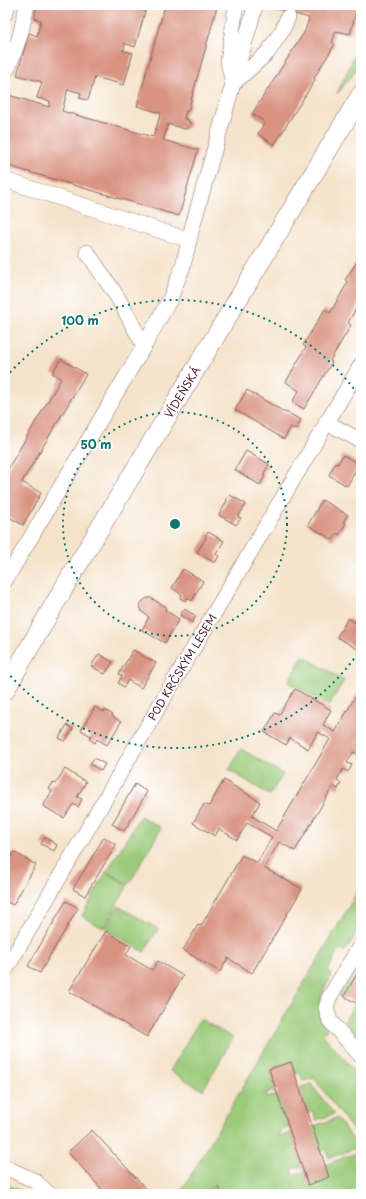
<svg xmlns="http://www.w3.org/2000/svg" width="366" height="1199" font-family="'Playpen Sans',sans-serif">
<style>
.green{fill:#9bcb7a;stroke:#727552}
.building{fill:#d99381}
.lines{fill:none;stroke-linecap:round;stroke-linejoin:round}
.minor-casing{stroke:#866463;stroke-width:16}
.major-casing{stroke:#866463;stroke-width:20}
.minor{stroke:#fff;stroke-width:15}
.major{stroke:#fff;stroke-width:19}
.ring{fill:none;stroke:#0f766e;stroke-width:2;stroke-dasharray:2 4}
.labels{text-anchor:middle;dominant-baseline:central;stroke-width:3.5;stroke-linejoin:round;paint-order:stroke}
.street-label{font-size:11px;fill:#4a1f2b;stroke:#fff}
.centre{fill:#0f766e;stroke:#fff;stroke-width:2}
.ring-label{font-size:12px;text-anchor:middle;font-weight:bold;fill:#0f766e;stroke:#fff;stroke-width:3.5;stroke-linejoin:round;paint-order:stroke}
</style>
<rect width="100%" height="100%" fill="#fff"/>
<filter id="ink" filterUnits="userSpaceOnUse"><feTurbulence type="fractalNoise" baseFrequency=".025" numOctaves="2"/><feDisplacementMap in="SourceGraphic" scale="8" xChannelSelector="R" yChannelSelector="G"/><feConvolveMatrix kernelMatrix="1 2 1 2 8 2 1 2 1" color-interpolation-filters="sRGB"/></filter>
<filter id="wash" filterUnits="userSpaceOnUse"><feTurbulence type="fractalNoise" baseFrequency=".012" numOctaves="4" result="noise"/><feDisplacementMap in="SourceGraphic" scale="16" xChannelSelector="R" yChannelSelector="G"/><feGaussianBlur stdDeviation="0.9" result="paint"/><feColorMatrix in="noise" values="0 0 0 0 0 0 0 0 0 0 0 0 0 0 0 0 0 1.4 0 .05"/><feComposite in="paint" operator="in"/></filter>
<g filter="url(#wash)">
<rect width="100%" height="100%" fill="#f5e3cb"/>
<!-- green -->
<g class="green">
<polygon points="361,41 361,64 337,94"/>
<polygon points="303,656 344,680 329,706 288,682"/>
<polygon points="241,749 283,774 270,795 229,770"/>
<polygon points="140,816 161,828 129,884 107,872"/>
<polygon points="106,872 128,885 103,928 82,916"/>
<path d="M361 886V929L357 932 346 950 343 951 339 949 328 970 330 972C332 978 328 982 325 987 318 1001 318 1016 327 1030L322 1034 361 1078V1141L314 1078 303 1081 300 1072 295 1075 291 1062 269 1069 276 1089 266 1093 268 1098 278 1095 289 1128 279 1131 280 1136 291 1133 302 1166 292 1169 293 1175 304 1172 308 1184 329 1177 325 1165 361 1151V1167L356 1169 361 1184V1191L354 1194H180Z"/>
<polygon points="118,906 158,929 144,952 105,928"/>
<polygon points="350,968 359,970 344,998 337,993"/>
<polygon points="353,1006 361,1010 361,1051 343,1025"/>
<polygon points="200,1019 233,1038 203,1090 170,1071"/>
<polygon points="311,1084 334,1114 316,1120 313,1111 308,1113 299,1088"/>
<polygon points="337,1118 358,1147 329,1158 326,1149 321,1152 312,1127"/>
<polygon points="5,1184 24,1193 26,1194 5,1194"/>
</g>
<g id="blocks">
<!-- building -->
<g class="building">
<polygon points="34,5 147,5 135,47 124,43 125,45 124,49 122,50 133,53 124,85 95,77 88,100 79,98 81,93 68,89 62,111 153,137 161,113 137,106 165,5 208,5 217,7 188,111 186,111 184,119 187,119 190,123 189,127 185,129 168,124 163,140 198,150 179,216 5,165 5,94 49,107 50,101 37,98 42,82 17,75 29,33 37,36 41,20 34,18 36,9 34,7"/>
<polygon points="273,5 358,5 350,34 336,31 332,42 335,44 314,78 315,80 274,145 258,134 265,122 252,114 305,31 309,18 273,8"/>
<polygon points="361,255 361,299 348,323 351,325 330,361 332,362 304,409 292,402 299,391 286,382 306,347 303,345 325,309 330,313 348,282 345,280"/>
<polygon points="61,359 86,374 22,482 41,493 23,525 5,515 5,472 6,472 61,379 52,373"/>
<polygon points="247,390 286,413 286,412 301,420 296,430 291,427 284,439 235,410"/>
<polygon points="246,451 269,464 263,475 265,476 260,485 235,470"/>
<polygon points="343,455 359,464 347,486 329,475 335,463 338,464"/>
<polygon points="230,495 246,504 238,517 241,518 236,525 219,515 227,501 226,500"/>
<polygon points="322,500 348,515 343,522 346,523 339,535 337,533 333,540 308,525"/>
<polygon points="208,532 224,541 216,554 219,556 215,563 197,552 206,538 205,537"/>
<polygon points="183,569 203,581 192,601 187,598 185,601 180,598 182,595 172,588"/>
<polygon points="147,598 151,598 166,607 165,610 179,619 165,643 142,630 149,617 142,612 140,605 143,601"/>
<polygon points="184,609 196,616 192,623 180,615"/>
<polygon points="348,618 357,624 361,618 361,647 359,650 337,637"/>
<polygon points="133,650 156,663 141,688 128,680 124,687 118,683 122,676 119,674"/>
<polygon points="99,654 113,662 105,674 91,666"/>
<polygon points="361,687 361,739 357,745 361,747 361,750 358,754 353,752 347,763 352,765 348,772 343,769 337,780 341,783 338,789 333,786 295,851 279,842 264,868 302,889 252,973 228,958 220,972 183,950 198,925 201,926 242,855 257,863 272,837 247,823 237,840 219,829 215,836 193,823 204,804 209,806 224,780 260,802 252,816 276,831 330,739 318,732 308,749 290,738 286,745 264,732 275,713 279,715 295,689 331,710 323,725 335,732"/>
<polygon points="95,707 104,712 105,710 113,715 112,716 121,722 107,745 97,739 95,743 89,739 91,736 81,730"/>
<polygon points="67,725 73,729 65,741 59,738"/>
<polygon points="94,758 105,764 101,771 90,764"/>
<polygon points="65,769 86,782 77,797 82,799 78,807 73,804 64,818 43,806 52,791 49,789 53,783 55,784"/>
<polygon points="135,784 147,792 124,831 112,824"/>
<polygon points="45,837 57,845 54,851 41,844"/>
<polygon points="104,837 116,845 85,896 73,889"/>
<polygon points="14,852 36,865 13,905 5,901 5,866"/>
<polygon points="66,901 78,908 40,973 28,966"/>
<polygon points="106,931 131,946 126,955 152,970 158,961 183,976 147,1037 69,991"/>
<polygon points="361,967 361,1006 344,996"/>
<polygon points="291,1062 329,1177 308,1185 269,1069"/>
<polygon points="92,1130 147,1190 143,1194 106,1194 68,1152"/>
<polygon points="361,1168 361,1179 358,1170"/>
<polygon points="218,1187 223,1194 208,1194"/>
</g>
</g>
</g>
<g filter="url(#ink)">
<use href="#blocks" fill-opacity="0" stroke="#866463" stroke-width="1"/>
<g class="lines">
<defs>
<g id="minor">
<polyline points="5,14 8,5"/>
<polyline points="5,72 8,68 20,36 27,5"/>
<polyline points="233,83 255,7"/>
<polyline points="233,84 228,62 236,5"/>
<polyline points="5,180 189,240"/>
<polyline points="87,252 118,298 144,346"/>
<polyline points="326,422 361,441"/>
<polyline points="5,581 144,346 170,299 183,266 192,228 233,84 268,52 282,31 288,17"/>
<polyline points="361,944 329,998 326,1008 330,1021 361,1056"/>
<polyline points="5,971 151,720 361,365"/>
<polyline points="5,1167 35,1181 49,1194"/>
</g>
<polyline id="major" points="5,690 65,586 361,95"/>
</defs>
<!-- minor casing -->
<use href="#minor" class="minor-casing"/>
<!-- major casing -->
<use href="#major" class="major-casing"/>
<!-- minor -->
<use href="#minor" class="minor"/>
<!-- major -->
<use href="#major" class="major"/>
</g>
</g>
<!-- distance rings -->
<g class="ring">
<circle cx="175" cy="524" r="112"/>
<path d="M361 649A224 224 0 0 1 6 671M6 377A224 224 0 0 1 361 399"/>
</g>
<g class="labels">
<!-- street labels -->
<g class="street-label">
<text transform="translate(182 392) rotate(-59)">VÍDEŇSKÁ</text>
<text transform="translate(182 667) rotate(-59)">POD KRČSKÝM LESEM</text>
</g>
</g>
<circle cx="175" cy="524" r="6" class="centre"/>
<g class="ring-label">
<text x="80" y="325">100 m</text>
<text x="96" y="449">50 m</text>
</g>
<!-- margin -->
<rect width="366" height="1199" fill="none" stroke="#fff" stroke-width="20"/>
</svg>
